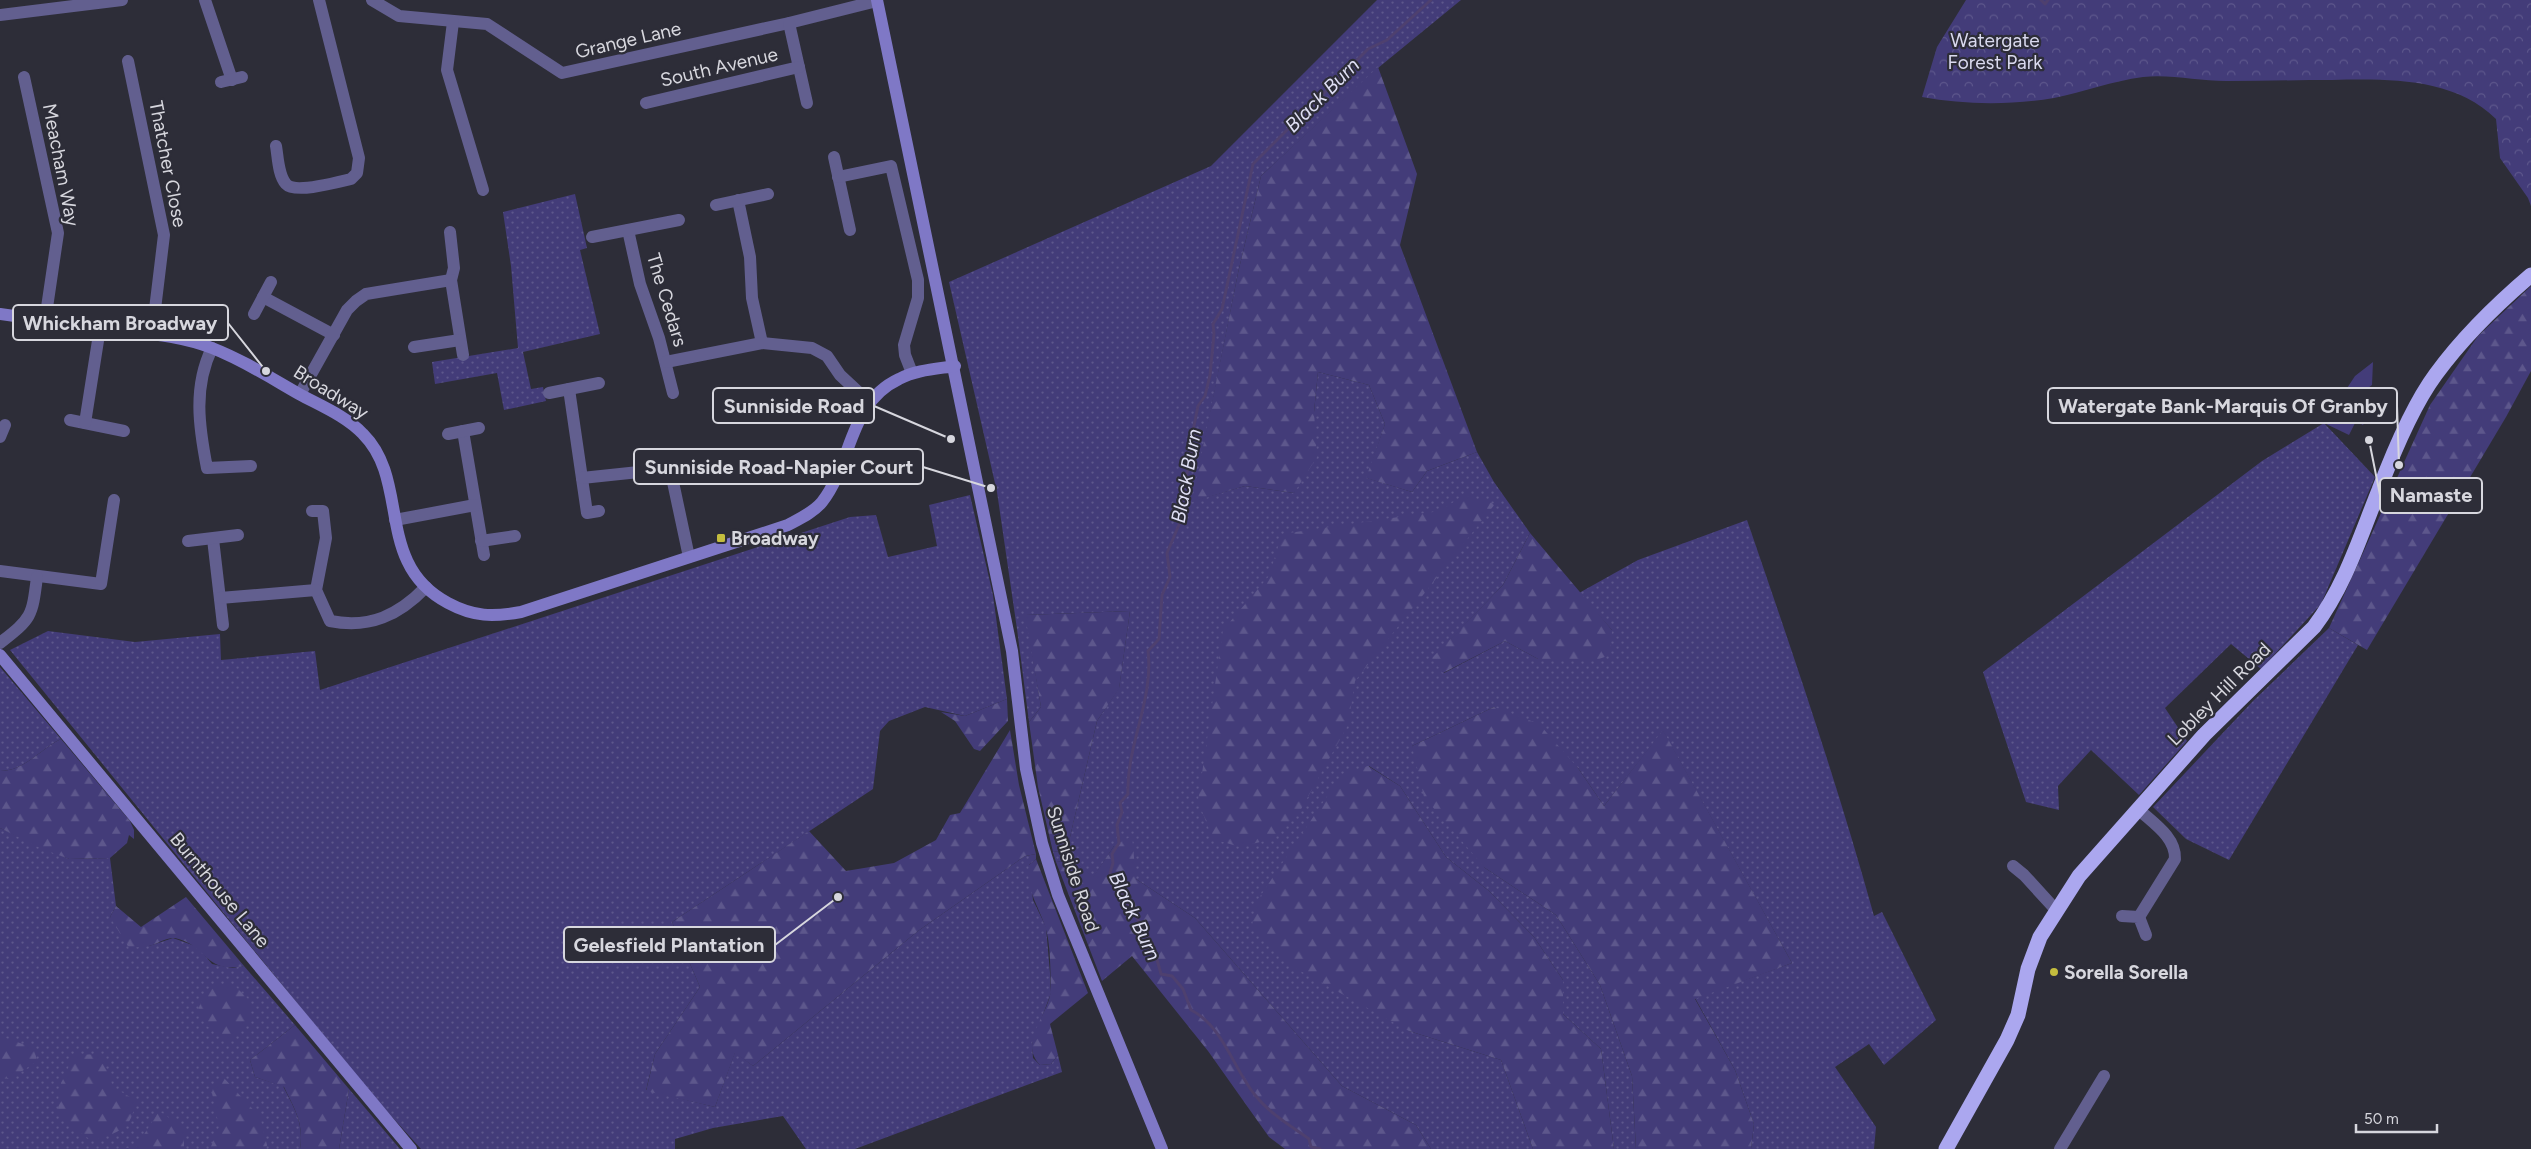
<svg xmlns="http://www.w3.org/2000/svg" width="2531" height="1149" font-family="Figtree,sans-serif">
<style>
.grass{fill:url(#grass-dots)}
.forest{fill:url(#forest-firs)}
.park{fill:url(#park-crowns)}
.garden{fill:#433c79}
.lines{fill:none;stroke-linecap:round;stroke-linejoin:round}
.stream{stroke:#4e406f;stroke-width:3}
.street{stroke:#625f8f;stroke-width:12}
.secondary{stroke:#7f78c6;stroke-width:12}
.highway{stroke:#aba7ef;stroke-width:15}
.poi-dot{fill:#c4bd3e;stroke:#2d2d38;stroke-width:2}
.labels{text-anchor:middle;dominant-baseline:central;stroke-width:4.5;stroke-linejoin:round;paint-order:stroke}
.street-label{font-size:19px;fill:#d7d7de;stroke:#2d2d38}
.park-label{font-size:19px;fill:#dadaef;stroke:#2d2d38}
.poi-label{font-size:19px;font-weight:bold;fill:#d7d7de;stroke:#2d2d38;text-anchor:start}
.water-label{font-size:20px;font-style:italic;fill:#dfdff4;stroke:#2d2d38}
.leader{fill:none;stroke:#d7d7de;stroke-width:2}
.callout-dot{fill:#d7d7de;stroke:#2d2d38;stroke-width:2}
.callout{fill:#2d2d38;stroke:#d7d7de;stroke-width:2}
.callout-label{font-size:20px;text-anchor:middle;font-weight:bold;fill:#d7d7de}
</style>
<defs>
<pattern id="grass-dots" width="8" height="8" patternUnits="userSpaceOnUse" patternTransform="scale(1.25)"><rect width="8" height="8" fill="#433c79"/><path d="M2 2h.1M6 6h.1" fill="none" stroke="#5d578c" stroke-width="1.8" stroke-linecap="round"/></pattern>
<pattern id="forest-firs" width="22" height="20" patternUnits="userSpaceOnUse" patternTransform="scale(1.25)"><rect width="22" height="20" fill="#433c79"/><path d="M5 1l3.5 6h-7zM16 11l3.5 6h-7z" fill="#5d578c"/></pattern>
<pattern id="park-crowns" width="20" height="18" patternUnits="userSpaceOnUse" patternTransform="scale(1.25)"><rect width="20" height="18" fill="#433c79"/><path d="M2 6a3 3 0 1 1 6 0M12 15a3 3 0 1 1 6 0" fill="none" stroke="#5d578c"/></pattern>
</defs>
<rect width="100%" height="100%" fill="#2d2d38"/>
<!-- grass -->
<g class="grass">
<path d="M1377 0H1461L1378 68 1261 176 1238 273 1193 501 1245 486 1294 493 1314 412 1318 372 1369 385 1385 424 1367 478 1412 492 1427 471 1477 452 1494 482 1530 533 1503 585 1433 658 1444 673 1505 641 1538 659 1612 630 1579 593 1638 560 1747 520C1792 651 1837 782 1874 916L1882 912 1936 1020 1884 1065 1869 1044 1835 1067 1876 1127 1874 1149H1751L1754 1124 1735 1070 1695 998 1792 963 1663 731 1604 806 1578 768 1494 707 1412 746 1485 868 1556 915 1600 985 1632 1076 1636 1149H1614L1601 1049 1563 1014V980L1534 937 1489 891 1446 857 1400 786 1369 766 1409 1031 1501 1060 1533 1149H1431L1416 1125 1342 1086 1195 918 1136 879 1114 846 1093 878 1073 860 1056 862 1053 852 1067 850 1097 721 1119 688 1130 611 1026 615 1041 707 1029 722 1017 629 997 492 949 282 1211 166Z"/>
<polygon points="575,194 587,248 580,250 600,334 523,352 531,389 543,387 546,401 504,410 497,373 435,384 432,362 518,348 511,266 503,212"/>
<polygon points="2324,423 2375,477 2321,604 2261,669 2231,644 2165,708 2187,741 2139,795 2091,750 2058,786 2059,810 2026,802 1983,672 2262,461"/>
<polygon points="970,495 993,595 1007,699 965,716 925,707 889,721 880,731 873,789 672,922 700,987 655,1054 646,1090 715,1107 735,1052 753,1066 918,931 1025,856 1036,854 1036,859 1029,865 1033,900 1046,927 1050,973 1051,993 1032,1044 1033,1058 1040,1065 1051,1064 1058,1055 1062,1072 855,1149 806,1149 783,1116 713,1128 675,1139 675,1149 421,1149 375,1098 248,943 10,650 48,631 135,642 220,634 221,660 315,651 320,690 850,517 876,515 888,557 937,546 929,505"/>
<polygon points="2329,628 2358,645 2229,860 2186,839 2153,807 2253,701"/>
<path d="M0 667 61 739C40 749 25 771 0 771Z"/>
<path d="M0 828 69 859 110 858 116 906 110 917 149 946 173 938 198 947 212 964 232 968 244 966 295 1025 250 1060 255 1077 283 1086C295 1110 304 1123 300 1149H0Z"/>
<polygon points="349,1089 400,1149 339,1149"/>
</g>
<!-- forest -->
<g class="forest">
<polygon points="1378,67 1417,174 1400,245 1477,452 1427,471 1412,492 1366,478 1385,424 1369,385 1318,372 1314,412 1317,457 1294,493 1245,486 1192,502 1238,273 1261,176"/>
<polygon points="2531,286 2531,371 2506,417 2367,650 2329,628 2430,405 2478,336"/>
<polygon points="1464,495 1495,504 1355,681 1348,725 1300,811 1272,839 1240,847 1213,839 1198,801 1223,630 1269,576 1282,534 1440,511"/>
<polygon points="1530,533 1612,630 1610,655 1599,659 1538,659 1505,641 1443,673 1432,658 1503,585"/>
<polygon points="1130,611 1119,689 1097,721 1067,850 1053,852 1038,787 1029,722 1041,707 1025,615"/>
<polygon points="1007,699 1008,721 980,751 974,749 955,721 941,712 965,716"/>
<polygon points="1494,707 1539,724 1578,768 1604,806 1663,730 1792,963 1695,999 1735,1070 1754,1124 1751,1149 1636,1149 1632,1076 1600,985 1556,915 1485,868 1424,797 1412,746"/>
<polygon points="1010,730 1019,785 1036,854 1025,856 918,931 753,1066 735,1053 715,1107 646,1091 655,1054 700,987 672,922 809,831 846,871 894,863 936,840 950,815 960,813"/>
<path d="M61 739 130 821 134 830V839L129 835 127 843 110 858 69 859 40 848 0 828V771C25 771 40 749 61 739Z"/>
<polygon points="1368,766 1400,786 1446,857 1489,891 1534,937 1563,980 1563,1014 1601,1049 1614,1149 1533,1149 1501,1060 1409,1031 1286,963 1252,925 1257,901 1342,774"/>
<polygon points="1132,836 1136,879 1195,918 1342,1086 1416,1125 1431,1149 1285,1149 1269,1137 1208,1051 1132,956 1102,981 1056,862 1073,860 1093,877 1114,846"/>
<path d="M1036 859 1088 993 1050 1024 1058 1055 1051 1064 1040 1065C1017 1041 1051 1014 1051 987 1050 969 1051 944 1045 926 1038 905 1025 888 1029 865Z"/>
<path d="M186 897 244 966C204 974 209 946 175 938 167 937 157 944 149 946 143 947 136 947 129 948L110 917 116 906 141 927Z"/>
<polygon points="216,983 235,986 249,1000 249,1019 228,1043 207,1026 197,1012 204,995"/>
<path d="M295 1025 349 1089 339 1149H300C304 1123 295 1110 284 1087L255 1077 250 1060Z"/>
<polygon points="0,1036 34,1048 37,1061 12,1078 0,1079"/>
<path d="M101 1054 113 1087 135 1100C133 1130 118 1132 92 1141L77 1130 58 1113 59 1088 74 1055Z"/>
<polygon points="224,1078 260,1117 267,1145 266,1149 210,1149 219,1127 212,1093 214,1084"/>
<polygon points="159,1111 184,1128 184,1149 117,1149 136,1147"/>
</g>
<!-- park -->
<path class="park" d="M1966 0H2531V206L2528 198 2500 158 2496 119C2453 77 2388 79 2332 80 2296 80 2261 81 2226 81 2199 81 2170 74 2143 77 2112 81 2084 92 2054 98 2012 105 1965 105 1922 97L1937 47Z"/>
<!-- garden -->
<polygon class="garden" points="2373,362 2372,385 2348,403 2367,417 2363,425 2356,421 2349,435 2324,423 2355,376"/>
<g class="lines">
<!-- stream -->
<g class="stream">
<polyline points="2041,0 2045,4 2048,0"/>
<path d="M1320 1149 1311 1147 1309 1139C1291 1126 1269 1113 1255 1095 1233 1068 1223 1026 1191 1010L1183 989 1172 976 1161 974 1153 945 1110 873 1113 863 1112 854 1119 843 1117 825 1122 812 1120 803 1128 794C1126 746 1154 700 1148 651L1159 639 1162 595 1170 577 1167 553 1181 520 1182 496 1191 455V441L1198 406 1205 396 1210 375 1214 334 1213 324 1222 309 1253 164 1368 49 1387 40 1431 0"/>
</g>
<!-- street -->
<g class="street">
<polyline points="205,0 232,80"/>
<polyline points="372,0 399,16 487,24 562,73 789,23 877,1"/>
<polyline points="0,15 122,0"/>
<polyline points="453,22 447,70 483,190"/>
<polyline points="789,23 807,103"/>
<polyline points="128,61 164,235 152,334"/>
<polyline points="24,77 58,233 45,321"/>
<polyline points="221,82 242,77"/>
<polyline points="646,103 799,67"/>
<path d="M276 146C278 157 278 175 286 184 295 194 338 182 351 179L357 173 359 158 319 0"/>
<polyline points="834,157 850,230"/>
<polyline points="838,177 891,166 918,280 918,298 904,345 905,355 912,373"/>
<polyline points="738,200 750,257 752,298 762,343"/>
<polyline points="716,205 768,194"/>
<polyline points="628,230 640,284 659,338 673,393"/>
<polyline points="450,232 454,268 451,280 463,355"/>
<polyline points="592,237 679,220"/>
<polyline points="263,297 334,335"/>
<polyline points="254,314 271,282"/>
<polyline points="414,347 460,340"/>
<path d="M212 348C193 387 199 427 207 468L251 466"/>
<polyline points="666,362 762,343 812,348 827,356 840,375 869,402"/>
<polyline points="569,389 587,513 599,511"/>
<polyline points="549,393 599,383"/>
<polyline points="300,394 347,310 356,301 366,294 451,280"/>
<polyline points="70,420 124,431"/>
<polyline points="85,423 100,328"/>
<polyline points="463,431 484,555"/>
<polyline points="448,434 479,428"/>
<polyline points="0,437 5,425"/>
<polyline points="670,468 689,557"/>
<polyline points="582,478 743,461"/>
<path d="M312 511H323L326 538 316 590 330 621C370 629 399 615 426 587"/>
<polyline points="395,520 475,505"/>
<polyline points="213,539 223,625"/>
<polyline points="188,541 238,535"/>
<polyline points="481,541 515,536"/>
<polyline points="0,571 101,584 114,500"/>
<polyline points="220,598 316,590"/>
<path d="M0 643C32 618 32 617 37 577"/>
<path d="M2138 809C2153 823 2176 837 2175 859L2139 917"/>
<polyline points="2013,866 2024,875 2056,910"/>
<polyline points="2122,916 2139,917 2146,935"/>
<polyline points="2060,1149 2104,1076"/>
</g>
<!-- secondary -->
<g class="secondary">
<polyline points="877,0 1012,651 1026,769 1042,843 1058,895 1162,1149"/>
<path d="M0 314C35 319 70 324 105 328 141 333 178 335 212 348 243 360 271 378 299 394 321 406 346 416 363 434 411 482 374 564 448 603 474 617 493 617 521 612L788 525C799 519 814 512 822 502 853 462 848 403 899 379 916 370 936 369 955 366"/>
<polyline points="0,655 411,1149"/>
</g>
<!-- highway -->
<path class="highway" d="M1946 1149 2007 1040 2018 1015 2028 969 2040 937 2079 876 2204 735 2314 627C2345 586 2360 537 2379 490 2393 453 2413 405 2436 374 2463 337 2497 304 2531 275"/>
</g>
<!-- markers -->
<g class="poi-dot">
<rect x="716" y="533" width="10" height="10" rx="2.5"/>
<circle cx="2054" cy="972" r="5"/>
</g>
<g class="labels">
<!-- street labels -->
<g class="street-label">
<text transform="translate(628 40) rotate(-13)">Grange Lane</text>
<text transform="translate(719 67) rotate(-13)">South Avenue</text>
<text transform="translate(168 164) rotate(79)">Thatcher Close</text>
<text transform="translate(61 165) rotate(79)">Meacham Way</text>
<text transform="translate(667 300) rotate(73)">The Cedars</text>
<text transform="translate(331 392) rotate(32)">Broadway</text>
<text transform="translate(2219 694) rotate(-45)">Lobley Hill Road</text>
<text transform="translate(1073 869) rotate(72)">Sunniside Road</text>
<text transform="translate(220 890) rotate(50)">Burnthouse Lane</text>
</g>
<!-- park labels -->
<g class="park-label">
<text x="1995" y="40">Watergate<tspan x="1995" dy="22">Forest Park</tspan></text>
</g>
<!-- poi labels -->
<g class="poi-label">
<text x="731" y="538">Broadway</text>
<text x="2064" y="972">Sorella Sorella</text>
</g>
<!-- water labels -->
<g class="water-label">
<text transform="translate(1322 95) rotate(-45)">Black Burn</text>
<text transform="translate(1186 476) rotate(-80)">Black Burn</text>
<text transform="translate(1135 916) rotate(65)">Black Burn</text>
</g>
</g>
<!-- callouts -->
<path class="leader" d="M266 371L228 323M951 439L874 406M2399 465L2397 406M991 488L923 467M2369 440L2380 495M838 897L775 945"/>
<g class="callout-dot">
<circle cx="266" cy="371" r="5"/>
<circle cx="951" cy="439" r="5"/>
<circle cx="2399" cy="465" r="5"/>
<circle cx="991" cy="488" r="5"/>
<circle cx="2369" cy="440" r="5"/>
<circle cx="838" cy="897" r="5"/>
</g>
<g class="callout">
<rect x="13" y="305" width="215" height="35" rx="5"/>
<rect x="713" y="388" width="161" height="35" rx="5"/>
<rect x="2048" y="388" width="349" height="35" rx="5"/>
<rect x="634" y="449" width="289" height="35" rx="5"/>
<rect x="2380" y="478" width="102" height="35" rx="5"/>
<rect x="564" y="927" width="211" height="35" rx="5"/>
</g>
<g class="callout-label">
<text x="120" y="330">Whickham Broadway</text>
<text x="794" y="413">Sunniside Road</text>
<text x="2223" y="413">Watergate Bank-Marquis Of Granby</text>
<text x="779" y="474">Sunniside Road-Napier Court</text>
<text x="2431" y="502">Namaste</text>
<text x="669" y="952">Gelesfield Plantation</text>
</g>
<!-- scale -->
<path d="M2356 1124v8h81v-8" fill="none" stroke="#d7d7de" stroke-width="2.5"/>
<text x="2364" y="1124" font-size="15" fill="#d7d7de" stroke="#2d2d38" stroke-width="4" paint-order="stroke">50 m</text>
</svg>
